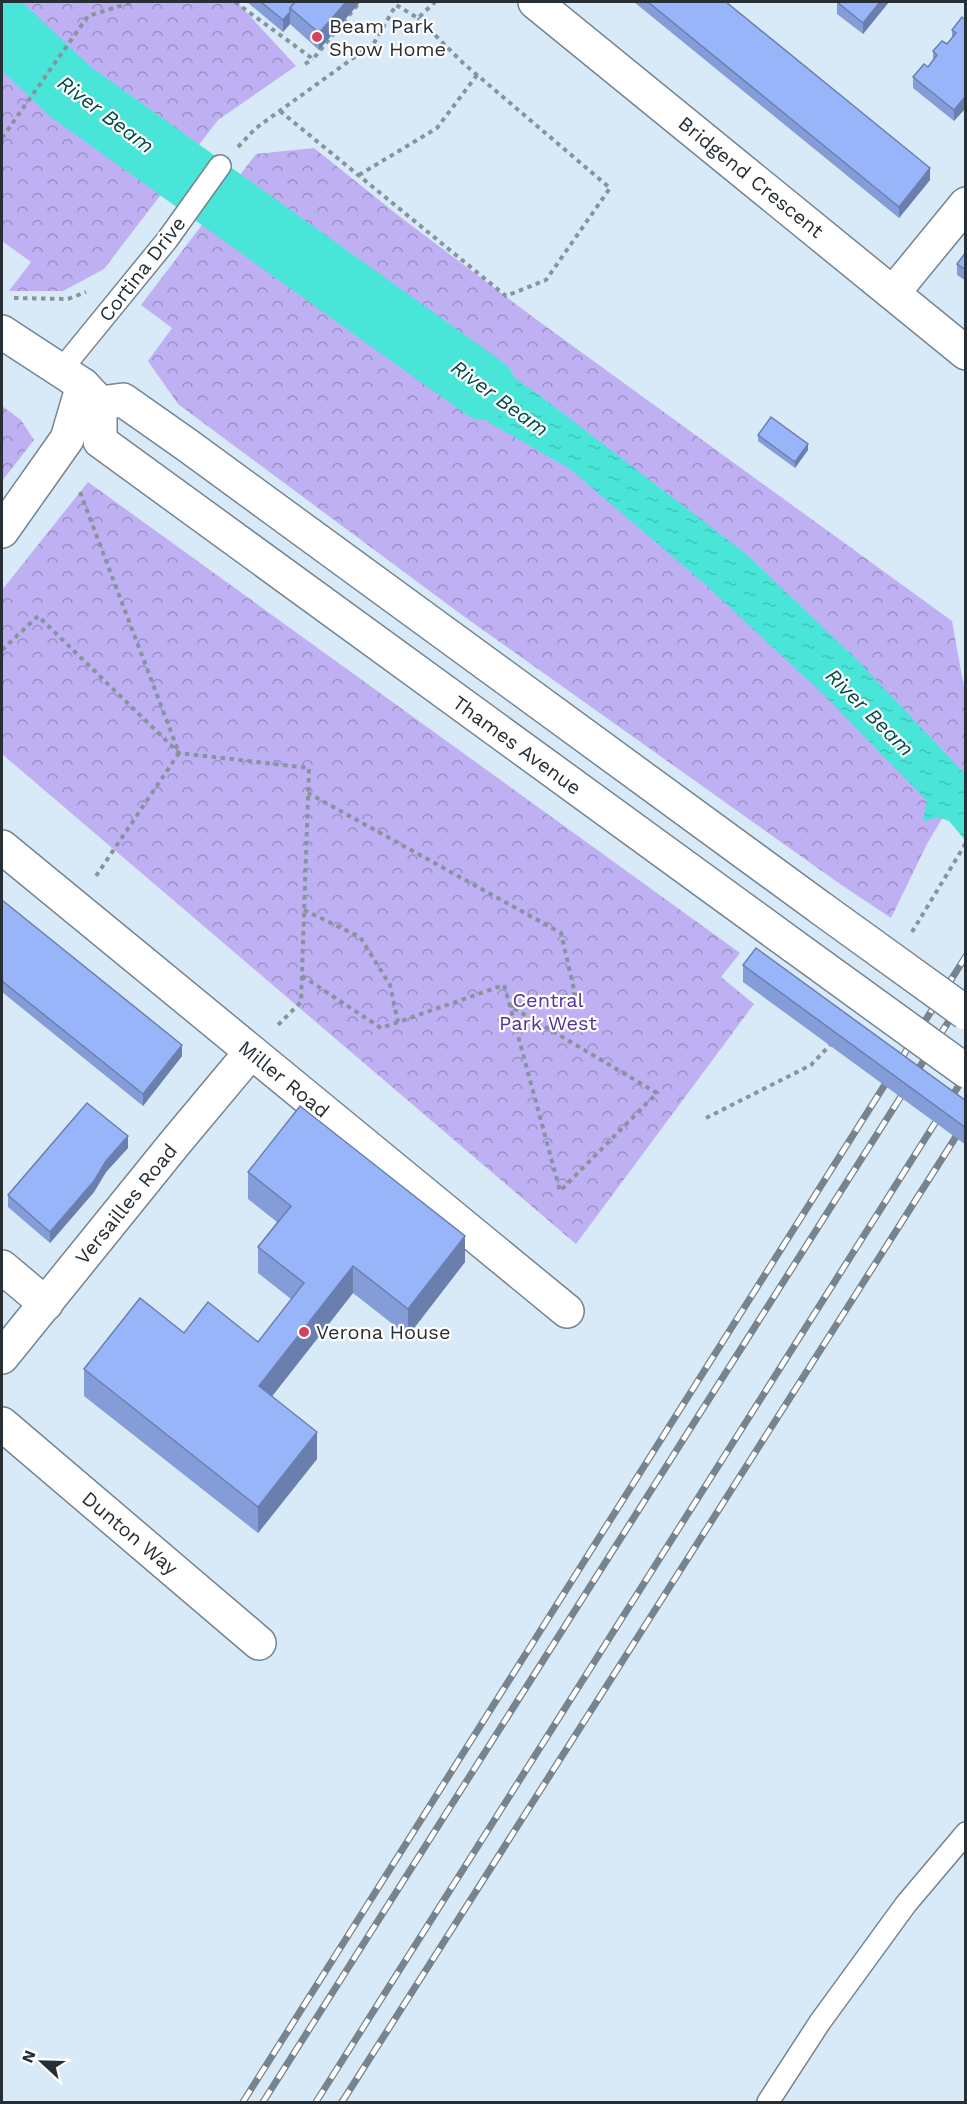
<svg xmlns="http://www.w3.org/2000/svg" width="967" height="2104" font-family="'Work Sans',sans-serif">
<style>
.forest{fill:url(#forest-crowns)}
.water{fill:url(#water-ripples)}
.lines{fill:none;stroke-linecap:round;stroke-linejoin:round}
.river{stroke:#48e5d8;stroke-width:64}
.lane-casing{stroke:#748491;stroke-width:24}
.street-casing{stroke:#748491;stroke-width:36}
.path{stroke:#87949e;stroke-width:4;stroke-dasharray:4.5 4.5;stroke-linecap:butt}
.lane{stroke:#fff;stroke-width:21}
.street{stroke:#fff;stroke-width:33}
.rail-casing{stroke:#78848d;stroke-width:7}
.rail{stroke:#fff;stroke-width:4.5;stroke-dasharray:14;stroke-linecap:butt}
.street-bridge-casing{stroke:#748491;stroke-width:36;stroke-linecap:butt}
.street-bridge{stroke:#fff;stroke-width:33}
.wall{fill:#849cd7}
.shaded-wall{fill:#6b7faf}
.building{fill:#99b5fa;stroke:#6b7faf;stroke-width:1.5}
.poi-dot{fill:#d2425d;stroke:#fff;stroke-width:2}
.labels{text-anchor:middle;dominant-baseline:central;stroke-width:4.5;stroke-linejoin:round;paint-order:stroke}
.poi-label{font-size:20px;fill:#282f34;stroke:#fff;text-anchor:start}
.street-label{font-size:20px;fill:#282f34;stroke:#fff}
.park-label{font-size:20px;fill:#543199;stroke:#fff}
.water-label{font-size:21px;font-style:italic;fill:#044c47;stroke:#fff}
</style>
<defs>
<pattern id="forest-crowns" width="20" height="18" patternUnits="userSpaceOnUse" patternTransform="scale(1.5)"><rect width="20" height="18" fill="#beb0f3"/><path d="M2 6a3 3 0 1 1 6 0M12 15a3 3 0 1 1 6 0" fill="none" stroke="#9a90c6"/></pattern>
<pattern id="water-ripples" width="26" height="14" patternUnits="userSpaceOnUse" patternTransform="scale(1.5)"><rect width="26" height="14" fill="#48e5d8"/><path d="M2 4q2-2 4 0t4 0M15 11q2-2 4 0t4 0" fill="none" stroke="#3fc5ba"/></pattern>
</defs>
<rect width="100%" height="100%" fill="#d8eaf8"/>
<!-- forest -->
<g class="forest">
<polygon points="2,2 237,2 296,66 218,120 104,269 63,291 9,291 31,262 2,241"/>
<polygon points="314,148 399,216 537,320 952,621 965,693 965,780 927,844 891,918 840,884 462,615 178,404 148,361 172,328 141,305 256,154"/>
<polygon points="2,406 21,420 34,440 2,481"/>
<polygon points="88,482 740,953 721,977 754,1004 576,1244 2,754 2,590"/>
</g>
<!-- water -->
<polygon class="water" points="424,315 539,395 746,554 858,661 965,774 965,840 949,821 938,817 926,821 923,820 927,801 822,693 706,585 570,469 452,401 424,380 402,357"/>
<g class="lines">
<!-- river -->
<polyline class="river" points="2,27 71,92 484,388"/>
<defs>
<g id="lane">
<polyline points="61,370 167,240 220,166"/>
<polyline points="768,2102 820,2022 906,1904 966,1833"/>
</g>
<g id="street">
<polyline points="535,2 966,353"/>
<polyline points="893,293 966,204"/>
<polyline points="2,332 83,385 100,403 100,441 795,947"/>
<polyline points="100,403 123,400 187,445 822,909"/>
<polyline points="2,531 67,439 83,385"/>
<polyline points="2,847 567,1311"/>
<polyline points="2,1267 46,1304"/>
<polyline points="2,1357 175,1143 251,1052"/>
<polyline points="2,1424 259,1643"/>
</g>
</defs>
<!-- lane casing -->
<use href="#lane" class="lane-casing"/>
<!-- street casing -->
<use href="#street" class="street-casing"/>
<!-- path -->
<g class="path">
<polyline points="235,2 313,59 360,2"/>
<polyline points="305,64 313,59"/>
<polyline points="280,111 506,296 546,280 610,188 463,63 418,18"/>
<polyline points="2,138 88,16 133,2"/>
<polyline points="238,147 256,128 374,43 396,5 418,18 435,2"/>
<polyline points="359,175 437,128 477,75"/>
<polyline points="14,298 68,299 86,292"/>
<polyline points="80,492 179,753 94,879"/>
<polyline points="2,650 38,616 179,753 309,768 301,1002 275,1028"/>
<polyline points="304,910 360,937 390,985 398,1022"/>
<polyline points="912,932 966,843"/>
<polyline points="302,976 381,1028 504,985 510,1006 560,1191 657,1093 510,1006 575,994 561,933 308,793"/>
<polyline points="706,1118 811,1065 832,1043"/>
</g>
<!-- lane -->
<use href="#lane" class="lane"/>
<!-- street -->
<use href="#street" class="street"/>
<defs>
<g id="rail">
<polyline points="243,2102 966,956"/>
<polyline points="263,2102 966,994"/>
<polyline points="316,2102 966,1074"/>
<polyline points="342,2102 966,1121"/>
</g>
</defs>
<!-- rail casing -->
<use href="#rail" class="rail-casing"/>
<!-- rail -->
<use href="#rail" class="rail"/>
<defs>
<g id="street-bridge">
<polyline points="822,909 966,1013"/>
<polyline points="795,947 966,1071"/>
</g>
</defs>
<!-- street-bridge casing -->
<use href="#street-bridge" class="street-bridge-casing"/>
<!-- street-bridge -->
<use href="#street-bridge" class="street-bridge"/>
</g>
<!-- wall -->
<g class="wall">
<polygon points="247,2 360,2 319,50 290,24 283,32"/>
<polygon points="634,2 726,2 930,180 899,218"/>
<polygon points="837,2 889,2 863,34 837,14"/>
<polygon points="962,17 954,121 913,88 913,77 928,67 933,60 933,51 947,44 952,38 952,30"/>
<polygon points="966,252 966,281 957,275 957,264"/>
<polygon points="758,435 808,450 795,468 758,441"/>
<polygon points="2,900 182,1056 143,1106 2,992"/>
<polygon points="743,965 966,1101 966,1145 743,982"/>
<polygon points="128,1148 106,1172 94,1192 50,1243 8,1207 8,1195"/>
<polygon points="248,1172 465,1262 408,1336 353,1293 272,1396 317,1459 258,1533 84,1396 84,1369 184,1333 258,1342 291,1299 258,1273 258,1247 277,1222 248,1199"/>
</g>
<!-- shaded-wall -->
<g class="shaded-wall">
<polygon points="346,2 360,2 319,50 319,33"/>
<polygon points="880,2 889,2 863,34 863,23"/>
<polygon points="290,12 290,24 283,32 283,20"/>
<polygon points="966,96 966,108 954,121 954,110"/>
<polygon points="930,168 930,180 899,218 899,207"/>
<polygon points="808,444 808,450 795,468 795,462"/>
<polygon points="182,1045 182,1056 143,1106 143,1094"/>
<polygon points="128,1136 128,1148 106,1172 94,1192 50,1243 50,1232 106,1161"/>
<polygon points="465,1236 465,1262 408,1336 408,1309"/>
<polygon points="353,1266 353,1293 259,1413 259,1386"/>
<polygon points="317,1432 317,1459 258,1533 258,1507"/>
</g>
<!-- building -->
<g class="building">
<polygon points="261,2 295,2 290,8 290,12 283,20"/>
<polygon points="295,2 346,2 319,33 290,8"/>
<polygon points="648,2 726,2 930,168 899,207"/>
<polygon points="837,2 880,2 863,23"/>
<polygon points="962,17 966,20 966,96 954,110 913,77 924,64 928,67 937,55 933,51 942,41 947,44 956,33 952,30"/>
<polygon points="966,252 966,270 957,264"/>
<polygon points="771,417 808,444 795,462 758,435"/>
<polygon points="2,900 182,1045 143,1094 2,981"/>
<polygon points="756,948 966,1101 966,1128 743,965"/>
<polygon points="87,1103 128,1136 106,1161 94,1181 50,1232 8,1195"/>
<polygon points="300,1106 465,1236 408,1309 353,1266 259,1386 317,1432 258,1507 84,1369 140,1298 184,1333 208,1302 258,1342 304,1283 258,1247 291,1206 248,1172"/>
</g>
<!-- markers -->
<g class="poi-dot">
<circle cx="317" cy="37" r="6"/>
<circle cx="304" cy="1332" r="6"/>
</g>
<g class="labels">
<!-- poi labels -->
<g class="poi-label">
<text x="329" y="26">Beam Park<tspan x="329" dy="23">Show Home</tspan></text>
<text x="316" y="1332">Verona House</text>
</g>
<!-- street labels -->
<g class="street-label">
<text transform="translate(751 177) rotate(39)">Bridgend Crescent</text>
<text transform="translate(142 269) rotate(-52)">Cortina Drive</text>
<text transform="translate(517 745) rotate(36)">Thames Avenue</text>
<text transform="translate(284 1079) rotate(39)">Miller Road</text>
<text transform="translate(126 1204) rotate(-51)">Versailles Road</text>
<text transform="translate(130 1533) rotate(40)">Dunton Way</text>
</g>
<!-- park labels -->
<g class="park-label">
<text x="548" y="1000">Central<tspan x="548" dy="23">Park West</tspan></text>
</g>
<!-- water labels -->
<g class="water-label">
<text transform="translate(106 114) rotate(37)">River Beam</text>
<text transform="translate(500 398) rotate(36)">River Beam</text>
<text transform="translate(870 712) rotate(45)">River Beam</text>
</g>
</g>
<!-- border -->
<rect width="967" height="2104" fill="none" stroke="#282f34" stroke-width="6"/>
<!-- north arrow -->
<g transform="translate(42 2062) rotate(292)" stroke="#ffffff" stroke-width="4.5" paint-order="stroke">
<path d="M0-4.5L10 22L0 15L-10 22Z" fill="#282f34"/>
<text y="-9" font-size="16" font-weight="bold" text-anchor="middle" fill="#282f34">N</text>
</g>
</svg>
